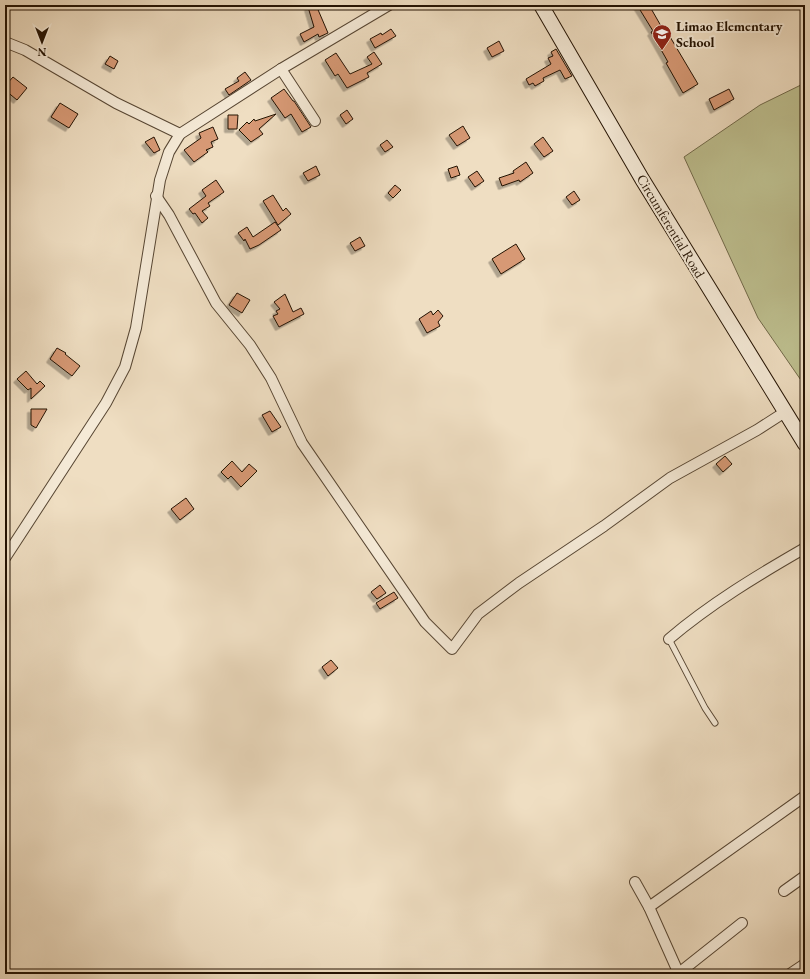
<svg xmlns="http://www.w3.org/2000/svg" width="810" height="979" font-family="'EB Garamond',serif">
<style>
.green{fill:#bec090;stroke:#716a4a}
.building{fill:#d79974;stroke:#241303;filter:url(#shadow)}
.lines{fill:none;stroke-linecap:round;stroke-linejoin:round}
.service-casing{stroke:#574633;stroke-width:7}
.minor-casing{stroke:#574633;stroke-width:12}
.secondary-casing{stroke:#241303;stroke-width:16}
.service{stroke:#f5ead7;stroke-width:5}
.minor{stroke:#f5ead7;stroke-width:10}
.secondary{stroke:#f5ead7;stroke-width:14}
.labels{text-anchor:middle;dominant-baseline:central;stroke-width:4;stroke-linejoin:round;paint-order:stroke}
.poi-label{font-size:14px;font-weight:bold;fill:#241303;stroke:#f5ead7;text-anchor:start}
.street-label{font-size:14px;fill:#241303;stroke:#f5ead7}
</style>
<defs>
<filter id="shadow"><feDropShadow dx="-3.5" dy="3.5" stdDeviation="0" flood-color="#0004"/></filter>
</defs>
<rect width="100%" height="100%" fill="#efdec2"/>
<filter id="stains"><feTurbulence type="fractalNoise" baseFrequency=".005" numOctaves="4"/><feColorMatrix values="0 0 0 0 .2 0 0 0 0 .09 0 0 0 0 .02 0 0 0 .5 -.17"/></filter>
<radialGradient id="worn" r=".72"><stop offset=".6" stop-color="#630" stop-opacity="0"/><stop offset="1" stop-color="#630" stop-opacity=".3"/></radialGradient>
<!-- green -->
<polygon class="green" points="805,83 805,386 758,318 684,157 760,105"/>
<!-- building -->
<g class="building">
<polygon points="313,5 316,5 328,33 319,37 318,34 304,42 300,34 314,27 308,7"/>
<polygon points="637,5 649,5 661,26 663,25 698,84 683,93 666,63 668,62 651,32 653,31"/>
<polygon points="391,29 396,36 375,48 370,39 381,33 382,35"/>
<polygon points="499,41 504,51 492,57 487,48"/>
<polygon points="556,49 572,76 565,79 560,70 543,78 544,81 535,86 533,83 529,85 526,79 551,64 548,58 553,56 551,52"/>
<polygon points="374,52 382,64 367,73 369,77 347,88 338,74 335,76 325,60 336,53 350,74 372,64 367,57"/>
<polygon points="110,56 118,61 114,69 105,64"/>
<polygon points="245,72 251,80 229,95 225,89 239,81 237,78"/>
<polygon points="13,77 27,88 17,100 5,90 5,86"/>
<polygon points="284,89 293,101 294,101 311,127 302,132 291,114 285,118 271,98"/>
<polygon points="729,89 734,99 714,110 709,99"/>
<polygon points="60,103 78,114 69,128 51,117"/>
<polygon points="347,110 353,119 346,124 340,115"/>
<polygon points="276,114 259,129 263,134 251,142 239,130 247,122 249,124 254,119 255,121"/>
<polygon points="228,115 238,115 237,129 228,129"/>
<polygon points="463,126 470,138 457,146 449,135"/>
<polygon points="213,127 218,139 211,142 213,147 206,150 208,152 194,162 184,150 201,138 199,133"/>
<polygon points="154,137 160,150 154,153 145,142"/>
<polygon points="543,137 553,151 544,157 534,144"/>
<polygon points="387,140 393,147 385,152 380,145"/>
<polygon points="526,162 533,173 520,182 519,180 502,186 499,178 514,173 513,171"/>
<polygon points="316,166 320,175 308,181 303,173"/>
<polygon points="457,166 460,175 451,178 448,169"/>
<polygon points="477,171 484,181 475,187 468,177"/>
<polygon points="216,180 224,192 208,203 210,206 202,211 208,218 202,223 195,213 193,214 189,209 206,196 202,190"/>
<polygon points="395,185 401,190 393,198 388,193"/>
<polygon points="574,191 580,200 572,205 566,197"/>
<polygon points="273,195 283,211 286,208 291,214 278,225 263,201"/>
<polygon points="275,222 281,230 259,245 250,249 245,239 244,241 238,233 247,227 253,237"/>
<polygon points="360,237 365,246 355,251 350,243"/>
<polygon points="516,244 525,259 501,274 492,259"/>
<polygon points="237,293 250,300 242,313 229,305"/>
<polygon points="285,294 293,312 301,308 304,314 279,327 273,316 278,314 276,311 280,309 274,302"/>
<polygon points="438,310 443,316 438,322 440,326 427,333 419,319 431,311 433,315"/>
<polygon points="57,348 66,353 65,354 80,366 72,376 50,359"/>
<polygon points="26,371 37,384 40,381 45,386 31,399 31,388 28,390 17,379"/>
<polygon points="31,409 47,409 36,428 31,425"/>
<polygon points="270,411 281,427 272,432 262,415"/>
<polygon points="725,456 732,464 723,472 716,464"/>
<polygon points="232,461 242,472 249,464 257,471 241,487 231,476 228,479 221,472"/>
<polygon points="186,498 194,509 180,520 171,509"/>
<polygon points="380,585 386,593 377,599 371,592"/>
<polygon points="394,592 398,598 380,609 376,603"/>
<polygon points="331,660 338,668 328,676 322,667"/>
</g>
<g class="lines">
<defs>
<g id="service">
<polyline points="800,550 805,559"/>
<polyline points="669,639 705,708 715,723"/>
</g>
<g id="minor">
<polyline points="5,42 25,50 116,103 180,134"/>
<polyline points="281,69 315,121"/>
<polyline points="156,196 169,215 216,303 250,345 271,378 302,443 425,622 452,649 478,614 519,583 604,526 670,478 757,430 785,412"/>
<polyline points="5,558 106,403 125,367 136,328 160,180 169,152 180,134 281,69 389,5"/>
<path d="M669 639C710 604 758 575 805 548"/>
<polyline points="635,882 649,907 679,974"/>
<polyline points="784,891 805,876"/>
<polyline points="649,907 805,796"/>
<polyline points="679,973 742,923"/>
<polyline points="790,974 805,964"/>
</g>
<polyline id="secondary" points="541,5 642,179 805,444"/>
</defs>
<!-- service casing -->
<use href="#service" class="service-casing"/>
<!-- minor casing -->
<use href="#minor" class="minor-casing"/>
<!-- secondary casing -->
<use href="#secondary" class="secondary-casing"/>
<!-- service -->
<use href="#service" class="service"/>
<!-- minor -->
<use href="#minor" class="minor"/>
<!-- secondary -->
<use href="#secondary" class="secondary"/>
</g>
<!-- icons -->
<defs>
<symbol id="school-pin" viewBox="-11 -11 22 30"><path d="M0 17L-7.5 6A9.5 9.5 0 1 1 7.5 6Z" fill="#8f2418" stroke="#f5ead7"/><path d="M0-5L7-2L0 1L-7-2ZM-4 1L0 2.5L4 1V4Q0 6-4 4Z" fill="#fff"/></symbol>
</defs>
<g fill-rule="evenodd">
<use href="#school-pin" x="651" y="23" width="22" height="30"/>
</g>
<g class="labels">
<!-- poi labels -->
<g class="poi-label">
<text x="676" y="26">Limao Elementary<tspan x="676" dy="16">School</tspan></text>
</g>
<!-- street labels -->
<g class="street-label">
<text transform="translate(671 226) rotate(59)">Circumferential Road</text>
</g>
</g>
<!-- margin -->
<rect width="810" height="979" fill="none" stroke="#efdec2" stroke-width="20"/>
<rect x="6" y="6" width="798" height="967" fill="none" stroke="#241303" stroke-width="2"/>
<rect x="10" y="10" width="790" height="959" fill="none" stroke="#241303"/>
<!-- north arrow -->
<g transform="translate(42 42) rotate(180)" stroke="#f5ead7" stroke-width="3" paint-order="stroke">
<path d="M0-3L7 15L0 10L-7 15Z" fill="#241303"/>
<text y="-6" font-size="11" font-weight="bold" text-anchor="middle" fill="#241303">N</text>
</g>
<rect width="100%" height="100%" filter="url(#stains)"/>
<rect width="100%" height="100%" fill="url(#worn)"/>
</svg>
